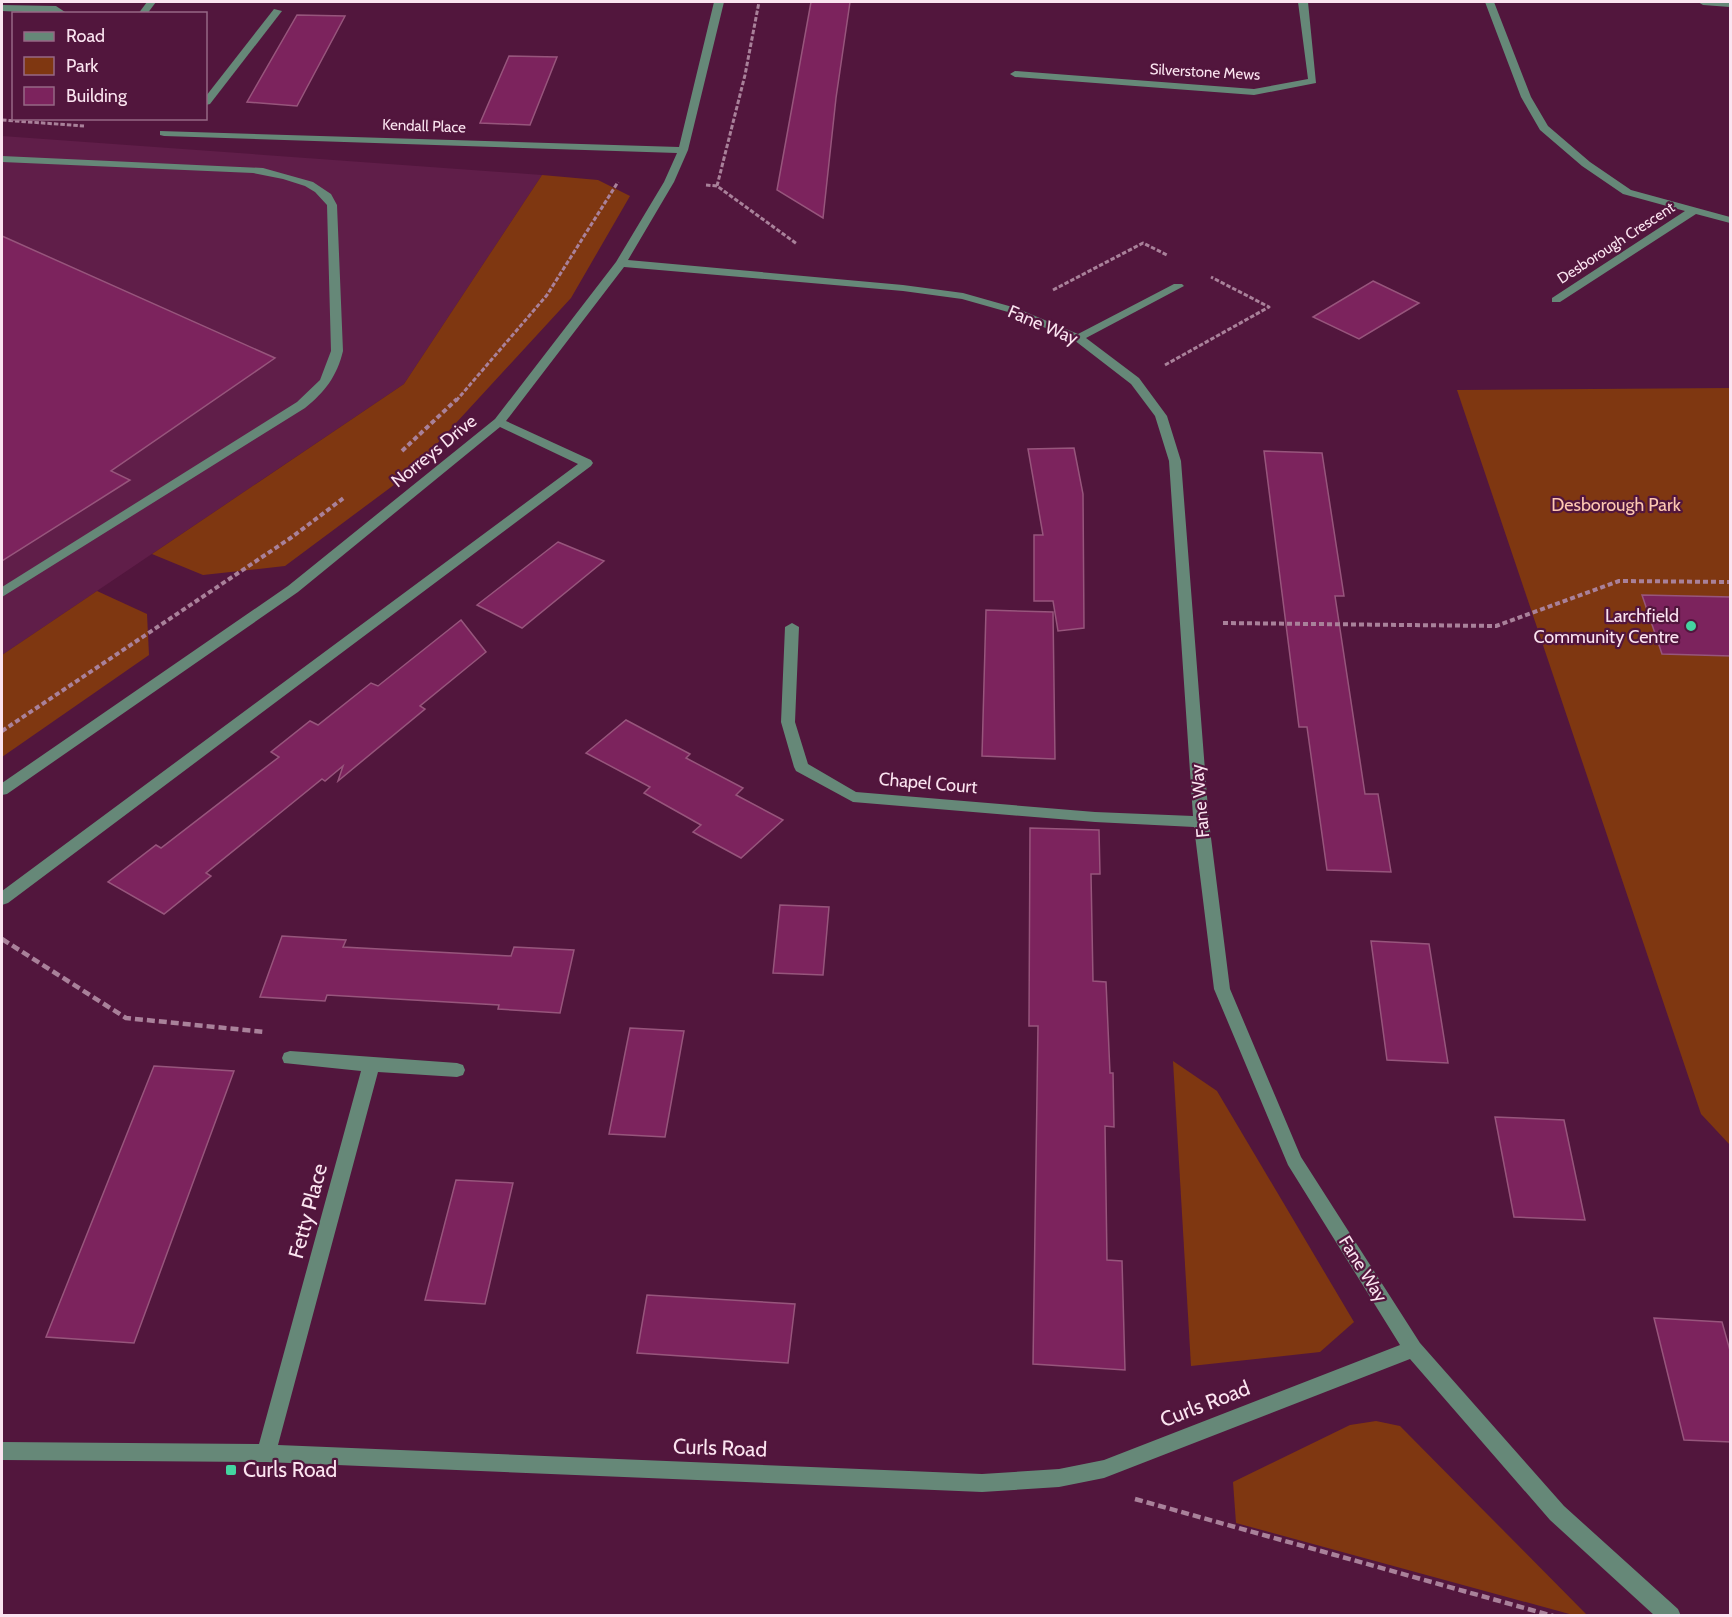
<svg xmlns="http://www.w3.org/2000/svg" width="1732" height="1617" viewBox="0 0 1732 1617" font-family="Cabin,sans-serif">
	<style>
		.built { fill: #601e49 }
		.green { fill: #7f3711 }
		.building { fill: #7c235d; stroke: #97557c; stroke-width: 1.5 }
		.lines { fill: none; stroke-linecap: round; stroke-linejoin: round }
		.path-far2 { stroke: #a9819a; stroke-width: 3; stroke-dasharray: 4.5 2; stroke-linecap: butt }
		.path-far1 { stroke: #a9819a; stroke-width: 4; stroke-dasharray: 5 3; stroke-linecap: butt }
		.path { stroke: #a9819a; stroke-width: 4.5; stroke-dasharray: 8 4; stroke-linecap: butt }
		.minor { fill: #668878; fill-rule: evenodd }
		.poi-dot { fill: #44d4a0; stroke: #52163d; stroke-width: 2 }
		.labels { text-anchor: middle; stroke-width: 4.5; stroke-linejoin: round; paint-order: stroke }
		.far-street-label { font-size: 15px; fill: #fbe4f0; stroke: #52163d }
		.street-label { font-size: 18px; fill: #fbe4f0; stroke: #52163d }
		.park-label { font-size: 18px; fill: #fdc8b2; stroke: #52163d }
		.poi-label { font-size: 18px; fill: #fbe4f0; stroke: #52163d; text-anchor: end }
		.near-street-label { font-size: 21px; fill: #fbe4f0; stroke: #52163d }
		.near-poi-label { font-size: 21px; fill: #fbe4f0; stroke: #52163d; text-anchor: start }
	</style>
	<rect width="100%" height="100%" fill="#52163d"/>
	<polygon class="built" points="2,136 542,175 404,384 2,655"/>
	<g class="green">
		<polygon points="542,175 598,180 630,196 571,298 410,473 285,566 203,575 152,554 404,384"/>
		<polygon points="1730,388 1730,1145 1701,1114 1457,390"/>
		<polygon points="97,591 147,614 149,655 2,757 2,655"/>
		<polygon points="1173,1061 1217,1091 1354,1322 1320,1352 1191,1366"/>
		<polygon points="1376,1421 1400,1426 1587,1615 1573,1615 1236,1523 1233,1482 1350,1425"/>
	</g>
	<g class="building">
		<polygon points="811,2 850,2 836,98 823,218 777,190"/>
		<polygon points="297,15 345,16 297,106 247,102"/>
		<polygon points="509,56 557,57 530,125 480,123"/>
		<polygon points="2,236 275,358 111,471 130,480 2,561"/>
		<polygon points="1373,281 1419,303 1359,339 1313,317"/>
		<polygon points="1074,448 1083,494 1084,628 1058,631 1053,601 1034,601 1034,535 1043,535 1028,449"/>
		<polygon points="1264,451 1322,453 1344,596 1335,596 1365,794 1378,794 1391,872 1327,870 1307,727 1299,727"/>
		<polygon points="558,542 604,561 522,628 477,605"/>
		<polygon points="1642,595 1731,597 1731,656 1662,654"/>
		<polygon points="986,610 1053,612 1055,759 982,756"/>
		<polygon points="461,620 486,652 420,706 425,709 338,781 343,766 325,781 322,779 206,873 211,876 164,914 108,882 156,845 161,848 279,757 271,752 310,721 318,725 371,683 378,686"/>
		<polygon points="626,720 690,754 686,758 743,788 736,795 783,820 741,858 693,832 701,825 644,793 650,787 586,753"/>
		<polygon points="1030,828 1099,830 1100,874 1091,874 1093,981 1106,982 1110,1073 1113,1073 1114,1127 1105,1126 1107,1260 1122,1261 1125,1370 1033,1364 1038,1026 1029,1026"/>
		<polygon points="780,905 829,907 823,975 773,973"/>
		<polygon points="282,936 346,940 343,947 511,956 514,947 574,950 560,1013 498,1009 499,1005 327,995 325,1001 260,997"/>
		<polygon points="1371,941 1429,944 1448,1063 1387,1060"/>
		<polygon points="630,1028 684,1031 665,1137 609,1134"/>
		<polygon points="154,1066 234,1071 134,1343 46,1337"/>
		<polygon points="1495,1117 1564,1120 1585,1220 1514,1217"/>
		<polygon points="456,1180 513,1183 485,1304 425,1300"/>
		<polygon points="647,1295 795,1304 788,1363 637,1353"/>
		<polygon points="1654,1318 1722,1322 1731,1354 1731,1442 1684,1440"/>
	</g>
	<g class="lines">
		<g class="path-far2">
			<polyline points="2,120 84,126"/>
			<polyline points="706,185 717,186 797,244"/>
			<polyline points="717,186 745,75 759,2"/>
			<polyline points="1053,290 1143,243 1167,255"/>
			<polyline points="1165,365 1269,307 1211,277"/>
			<polyline points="456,401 547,295 618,182"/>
		</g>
		<g class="path-far1">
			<polyline points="402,451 457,399"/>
			<polyline points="1223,623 1496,626 1619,581 1730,582"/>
			<polyline points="2,731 292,537 345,497"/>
		</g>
		<g class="path">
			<polyline points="2,939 126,1018 265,1032"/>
			<polyline points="1135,1499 1553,1616"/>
		</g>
		<g class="minor">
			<polygon points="147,2 156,2 147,14 138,14"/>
			<polygon points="714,2 724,2 688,150 674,182 628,260 903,285 963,293 1016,308 1078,334 1174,284 1182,284 1184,286 1086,338 1139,378 1167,416 1181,461 1209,822 1230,989 1301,1157 1420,1343 1564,1506 1678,1609 1681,1616 1655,1616 1550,1520 1410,1359 1104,1478 1059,1487 982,1492 266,1462 2,1460 2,1442 259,1444 361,1071 284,1063 282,1058 284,1053 290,1051 457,1063 463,1065 465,1070 463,1075 457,1077 378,1072 278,1445 982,1474 1059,1469 1104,1460 1400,1345 1288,1165 1214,989 1194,827 1095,822 853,802 796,771 794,767 781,722 785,627 792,623 799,627 795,722 808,764 856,792 1095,812 1193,816 1169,461 1155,416 1131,384 1074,340 1008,312 962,299 903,291 624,267 506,421 591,460 593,463 591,466 8,903 2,905 2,891 578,464 500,427 298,592 7,794 2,795 2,783 288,586 495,419 616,262 664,182 677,153 164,136 160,135 160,131 679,147"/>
			<polygon points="1298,2 1308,2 1316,83 1254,95 1015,77 1010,74 1015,71 1254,89 1308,79"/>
			<polygon points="1485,2 1494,2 1531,97 1548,126 1590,162 1631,190 1730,217 1730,223 1696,214 1560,302 1552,302 1552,298 1685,211 1623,194 1582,166 1540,130 1521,97"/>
			<polygon points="1698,2 1730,2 1730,7 1703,5"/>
			<polygon points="2,5 56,6 68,14 2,11"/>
			<polygon points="274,9 282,11 210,104 206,105 206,96"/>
			<path d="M2,156L263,168L313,182L331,194L337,205L343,351C337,376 325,392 305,408L2,597V587L297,402L320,380L331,351L327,205L315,192L305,186L283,179L253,173L2,162Z"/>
		</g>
	</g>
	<g class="poi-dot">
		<circle cx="1691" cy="626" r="6"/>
		<rect x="225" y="1464" width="12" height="12" rx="3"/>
	</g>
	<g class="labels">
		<g class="far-street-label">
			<text transform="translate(1205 72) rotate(3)" y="5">Silverstone Mews</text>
			<text transform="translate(424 126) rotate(2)" y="5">Kendall Place</text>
			<text transform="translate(1616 243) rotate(-33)" y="5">Desborough Crescent</text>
		</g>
		<g class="street-label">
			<text transform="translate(1043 325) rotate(23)" y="6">Fane Way</text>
			<text transform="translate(434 451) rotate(-39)" y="6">Norreys Drive</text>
			<text transform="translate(928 783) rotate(5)" y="6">Chapel Court</text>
			<text transform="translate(1200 801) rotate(-95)" y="6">Fane Way</text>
			<text transform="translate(1363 1269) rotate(58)" y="6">Fane Way</text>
		</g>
		<g class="park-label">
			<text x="1616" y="511">Desborough Park</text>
		</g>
		<g class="poi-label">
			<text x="1679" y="622">Larchfield<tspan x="1679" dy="21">Community Centre</tspan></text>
		</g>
		<g class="near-street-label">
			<text transform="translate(308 1211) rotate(-75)" y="7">Fetty Place</text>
			<text transform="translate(1205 1404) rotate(-21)" y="7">Curls Road</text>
			<text transform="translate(720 1448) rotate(2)" y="7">Curls Road</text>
		</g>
		<g class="near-poi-label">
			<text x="243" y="1477">Curls Road</text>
		</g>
	</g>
	<rect width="1732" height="1617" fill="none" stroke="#fbe4f0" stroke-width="6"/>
	<rect x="12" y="12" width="195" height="108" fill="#52163d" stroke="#966885" stroke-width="1.5"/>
	<rect x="24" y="32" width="30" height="9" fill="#668878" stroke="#966885" stroke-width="1.5"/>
	<text x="66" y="42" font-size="18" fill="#fbe4f0">Road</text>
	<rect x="24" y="57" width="30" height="18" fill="#7f3711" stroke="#966885" stroke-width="1.5"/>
	<text x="66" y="72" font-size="18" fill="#fbe4f0">Park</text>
	<rect x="24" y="87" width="30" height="18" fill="#7c235d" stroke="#966885" stroke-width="1.5"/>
	<text x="66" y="102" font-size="18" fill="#fbe4f0">Building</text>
</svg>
